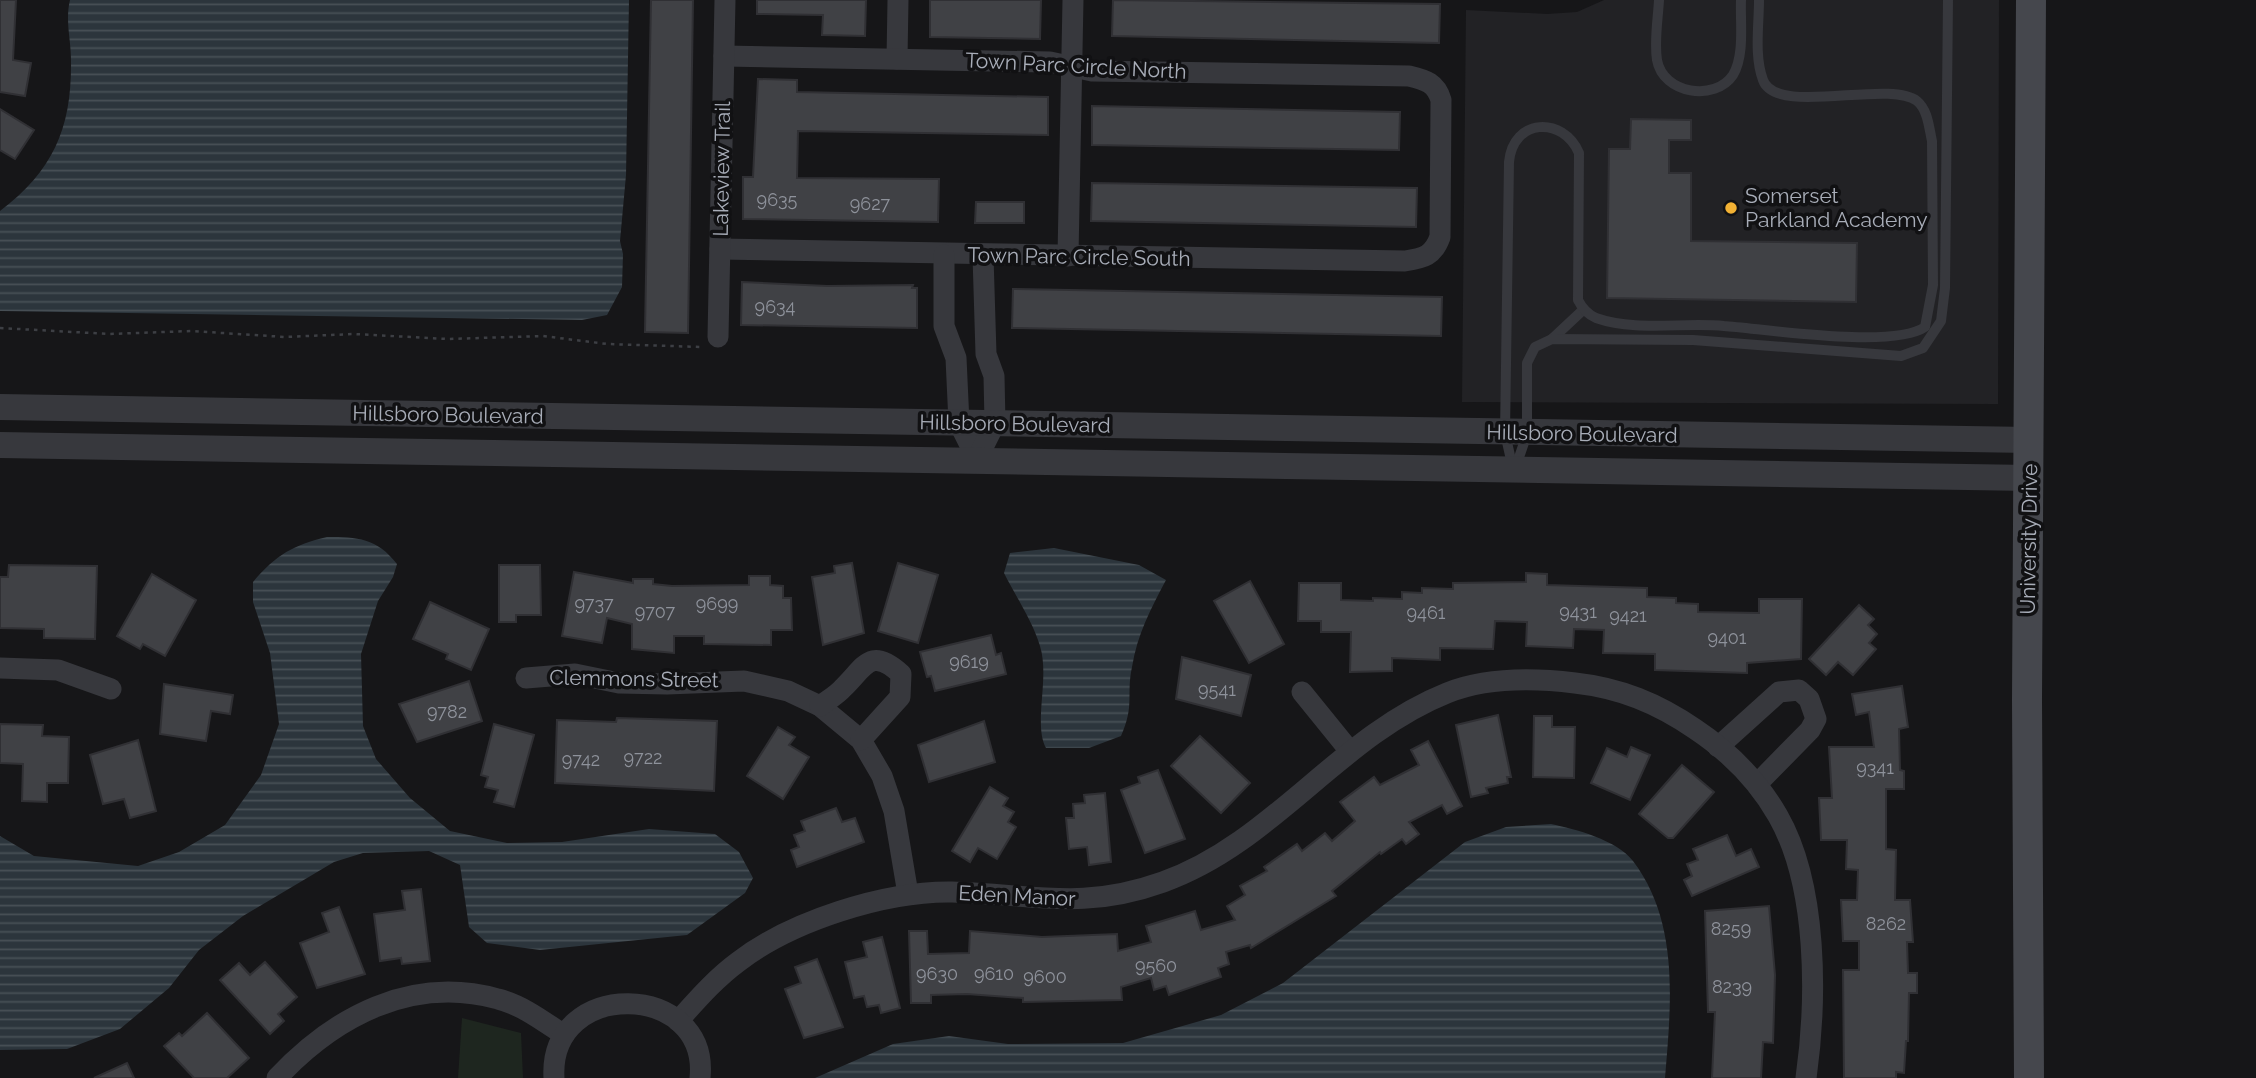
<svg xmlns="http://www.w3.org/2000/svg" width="2256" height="1078" viewBox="0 0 2256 1078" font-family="Raleway,sans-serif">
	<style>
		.built { fill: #222225 }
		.green { fill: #1e261f }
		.water { fill: url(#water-rules) }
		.building { fill: #404145; stroke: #303034; stroke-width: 2 }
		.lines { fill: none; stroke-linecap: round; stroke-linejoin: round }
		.path { stroke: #3d3f44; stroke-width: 2.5; stroke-dasharray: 3.5 5; stroke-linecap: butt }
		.service { stroke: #37383d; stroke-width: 10 }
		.minor { stroke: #37383d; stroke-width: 21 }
		.tertiary { stroke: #37383d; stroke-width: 26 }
		.secondary { stroke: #45474d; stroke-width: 30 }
		.poi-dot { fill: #f2b134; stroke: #111113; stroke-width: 2.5 }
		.labels { text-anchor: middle; stroke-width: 7; stroke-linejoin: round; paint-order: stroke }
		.number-label { font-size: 18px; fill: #8e929b }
		.street-label { font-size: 21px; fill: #a8adb8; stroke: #111113 }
		.poi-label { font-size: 21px; fill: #a8adb8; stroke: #111113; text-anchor: start }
	</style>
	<defs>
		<pattern id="water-rules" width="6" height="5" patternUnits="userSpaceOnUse" patternTransform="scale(1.75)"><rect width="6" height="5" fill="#2c353c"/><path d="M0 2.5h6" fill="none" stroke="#485056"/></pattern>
	</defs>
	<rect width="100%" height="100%" fill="#161618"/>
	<polygon class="built" points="1604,0 1999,0 1998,404 1462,402 1466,10 1547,14 1577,12"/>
	<polygon class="green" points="462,1018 521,1033 523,1078 458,1078"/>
	<g class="water">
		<path d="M70,0H629L626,175L620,241L623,254L622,287L607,315L582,320L0,311V211C54,170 72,127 71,60C71,39 65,21 70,0Z"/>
		<path d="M327,537C357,537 377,538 397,564L393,577L378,601L361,654L363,726L376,759L410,798L450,831L507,843L562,842L649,829L715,834L739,852L753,878L745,893L687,935L540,950L487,943L469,927L460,865L429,851L363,853L334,862L243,916L199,950L169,988L120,1029L67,1049L0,1050V836L34,856L138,866L179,852L225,825L261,775L279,724L270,653L253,602V582C276,555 293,545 327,537Z"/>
		<path d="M1054,548L1139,565L1166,580C1151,608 1137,635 1132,667C1126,695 1135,705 1121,736L1089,748H1046C1033,724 1050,678 1040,646C1033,622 1016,597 1004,573L1010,553Z"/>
		<path d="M1551,824C1575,829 1617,840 1633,861C1680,923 1671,1005 1665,1078H815L893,1044L949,1036L1008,1044L1123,1043L1221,1015L1283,983L1465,842L1506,827Z"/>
	</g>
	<g class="building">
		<polygon points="0,0 16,0 13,60 31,63 25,96 0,92"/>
		<polygon points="651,0 693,0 688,333 645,332"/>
		<polygon points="757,0 866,0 865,36 822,35 823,15 757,14"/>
		<polygon points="930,0 1041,0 1040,39 930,37"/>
		<polygon points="1113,0 1440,4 1439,43 1112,36"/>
		<polygon points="758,79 797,80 797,92 1048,97 1048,135 798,131 797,178 939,179 938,222 743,219 743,177 753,177"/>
		<polygon points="1092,106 1400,112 1399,150 1092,145"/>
		<polygon points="0,109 34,130 15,159 0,150"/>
		<polygon points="1631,119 1691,120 1691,140 1669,140 1669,173 1691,173 1691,241 1857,243 1856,302 1607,298 1609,149 1630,149"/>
		<polygon points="1092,183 1417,188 1416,227 1091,221"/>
		<polygon points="976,202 1024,202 1024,223 975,223"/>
		<polygon points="742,282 827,286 913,285 912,288 917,288 917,328 741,325"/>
		<polygon points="1013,289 1442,297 1441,336 1012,328"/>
		<polygon points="852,563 864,633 823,645 812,577 835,573 834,566"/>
		<polygon points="898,563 938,575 918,643 878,631"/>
		<polygon points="9,565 97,566 95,639 44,638 44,629 0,628 0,577 8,577"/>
		<polygon points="499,565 540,565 541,615 516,615 516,622 499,622"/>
		<polygon points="574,572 633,583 633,579 653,579 653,584 672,586 749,585 749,576 770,576 770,585 783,586 783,598 791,598 792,630 771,630 771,645 704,644 704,636 674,636 674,653 632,649 632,624 607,618 602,643 562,636"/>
		<polygon points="1526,573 1547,574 1547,585 1647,588 1647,597 1676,598 1676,603 1698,604 1698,612 1759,613 1759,599 1802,599 1801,659 1747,663 1747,673 1655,670 1655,654 1603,653 1604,630 1574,629 1573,648 1526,646 1527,622 1495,621 1493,649 1440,648 1440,660 1392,658 1392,671 1350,672 1351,632 1321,632 1321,621 1298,621 1299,583 1341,583 1341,600 1373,601 1373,598 1402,599 1402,592 1422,593 1422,588 1453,589 1453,583 1526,582"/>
		<polygon points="152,574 196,600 165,656 143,644 140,649 117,636"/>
		<polygon points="1250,581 1284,644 1249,663 1214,601"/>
		<polygon points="430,602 489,629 471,670 446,659 448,654 413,639"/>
		<polygon points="1859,605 1874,619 1868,625 1877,634 1869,643 1876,649 1853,675 1838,662 1826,675 1809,659"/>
		<polygon points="991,635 996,655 1001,653 1006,674 935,691 931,676 927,677 920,652"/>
		<polygon points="1182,657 1251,675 1241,716 1176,699"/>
		<polygon points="469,681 482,721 417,742 399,704"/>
		<polygon points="164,684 233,695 230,714 211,711 206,741 160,734"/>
		<polygon points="1902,686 1908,727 1899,729 1900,770 1904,771 1904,789 1886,789 1886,849 1896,850 1895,900 1910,900 1913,942 1907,942 1908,973 1917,973 1917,993 1909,993 1908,1041 1906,1041 1904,1073 1896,1072 1896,1078 1844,1078 1843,970 1859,970 1859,941 1843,941 1841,900 1857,900 1858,870 1846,869 1847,840 1821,840 1819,798 1832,798 1829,747 1874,747 1869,712 1856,715 1852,694"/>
		<polygon points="1498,715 1511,777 1507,777 1508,783 1486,788 1488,793 1471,797 1456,725"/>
		<polygon points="1534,716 1552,716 1552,727 1575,727 1574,778 1533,777"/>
		<polygon points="617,718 717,721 714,791 555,783 557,720 616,722"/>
		<polygon points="984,721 995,762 929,782 918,745"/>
		<polygon points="0,724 43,725 42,736 69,737 68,783 47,783 47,802 22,801 23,764 0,763"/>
		<polygon points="494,724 534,735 514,807 494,802 498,790 485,787 488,777 481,775"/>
		<polygon points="778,727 795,737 789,745 809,757 783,799 747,776"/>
		<polygon points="1200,736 1250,783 1221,813 1171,766"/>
		<polygon points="138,740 156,811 130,818 124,799 103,804 90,755"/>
		<polygon points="1428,741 1462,806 1447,814 1442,805 1409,822 1419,834 1406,844 1402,839 1381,854 1380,852 1332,891 1336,896 1251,948 1250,945 1226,952 1229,964 1218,968 1221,977 1169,995 1166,986 1154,990 1151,978 1121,987 1122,1000 1023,1002 1023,998 967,994 931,995 931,1003 911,1003 909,931 927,931 928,954 969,953 970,931 1042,937 1117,934 1118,951 1151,942 1146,926 1195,911 1201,930 1235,920 1227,906 1245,895 1240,886 1267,871 1264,867 1297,844 1302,851 1325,833 1332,841 1355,821 1340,802 1374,777 1380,785 1419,765 1411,750"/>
		<polygon points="1631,747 1650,755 1630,800 1591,783 1607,748 1627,757"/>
		<polygon points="1682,765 1714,792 1673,838 1668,838 1639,814"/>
		<polygon points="1158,770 1185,839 1145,853 1121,790 1140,783 1138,777"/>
		<polygon points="990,787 1008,798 1003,806 1014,812 1008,822 1016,827 997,859 978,848 970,862 952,851"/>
		<polygon points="1105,793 1111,862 1089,865 1087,847 1069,849 1066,818 1074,818 1073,804 1085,803 1084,795"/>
		<polygon points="836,808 842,822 855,818 864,842 797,867 791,850 799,847 794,835 805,831 801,821"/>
		<polygon points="1727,835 1736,856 1751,849 1759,867 1692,896 1684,880 1692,876 1687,864 1698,860 1693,849"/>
		<polygon points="421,889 430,961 402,964 401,958 380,961 374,914 405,910 402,891"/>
		<polygon points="1769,906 1775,975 1773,1043 1763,1042 1761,1078 1712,1078 1715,1012 1708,1012 1705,911"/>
		<polygon points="339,907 365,974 317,988 300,943 329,932 322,913"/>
		<polygon points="882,937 900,1008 881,1013 879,1005 867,1007 864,996 854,998 845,962 867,957 863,942"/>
		<polygon points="817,959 843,1027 804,1038 785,989 801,983 795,967"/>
		<polygon points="265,962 297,997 278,1014 284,1021 270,1034 220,980 239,963 250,975"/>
		<polygon points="207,1013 249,1058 227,1078 194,1078 164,1046 179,1033 182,1036"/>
		<polygon points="127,1063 134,1078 94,1078"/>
	</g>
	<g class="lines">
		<polyline class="path" points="0,328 110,334 191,331 285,337 354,334 448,339 543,336 607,344 702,347"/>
		<g class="service">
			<path d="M1659,0C1658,19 1654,41 1657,60C1663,94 1715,102 1733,75C1745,55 1740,22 1741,0"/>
			<polyline points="1552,339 1583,310"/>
			<path d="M1513,469L1505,433L1509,162C1513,118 1563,116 1579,153L1578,300C1582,308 1587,314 1596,318C1636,332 1683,322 1724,326C1766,329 1893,349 1925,327L1933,285L1932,141C1929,128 1928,110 1917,101C1889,79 1776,117 1763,80C1754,56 1759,25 1759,0"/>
			<polyline points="1515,469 1527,434 1527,363 1535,347 1552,339 1693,340 1901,356 1923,348 1941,321 1945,288 1948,0"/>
		</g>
		<g class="minor">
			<polyline points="897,59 898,0"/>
			<path d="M720,249L1405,261C1424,258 1433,256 1440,237L1441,100C1436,83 1426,80 1409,76L1092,71L1050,62L724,56"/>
			<polyline points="944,255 944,326 956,358 959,423 977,459"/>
			<polyline points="1068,256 1073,0"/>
			<polyline points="718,337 725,0"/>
			<polyline points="977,459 995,423 994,376 986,354 983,256"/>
			<polyline points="0,668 58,670 111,689"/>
			<polyline points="526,678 575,674 619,683 667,684 744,681 788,691 820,706 861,740 882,776 894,811 908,894"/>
			<polyline points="1302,692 1349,750"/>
			<path d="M820,706C828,700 837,695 843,688C865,667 870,646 901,674L900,697L861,740"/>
			<polyline points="1718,747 1779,692 1799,690 1809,699 1816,719 1810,730 1757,784"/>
			<path d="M678,1021C697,1000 715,979 738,962C791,921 885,891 952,892C1033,894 1082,911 1163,882C1273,843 1339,736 1447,693C1487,677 1534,678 1575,683C1620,688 1657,703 1695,729C1728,751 1758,781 1778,816C1818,886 1817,1000 1806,1078"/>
			<path d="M277,1078C334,1017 411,975 498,999C522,1005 543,1021 564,1035"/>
			<path d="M554,1078C548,977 710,981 700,1078"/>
		</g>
		<g class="tertiary">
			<polyline points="0,407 2030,440"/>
			<polyline points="0,445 2030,478"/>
		</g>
		<polyline class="secondary" points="2029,1078 2027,700 2031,0"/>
	</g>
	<circle class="poi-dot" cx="1731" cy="208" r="7"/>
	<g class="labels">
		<g class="number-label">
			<text x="777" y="206">9635</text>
			<text x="870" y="210">9627</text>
			<text x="775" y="313">9634</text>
			<text x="594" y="610">9737</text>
			<text x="717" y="610">9699</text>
			<text x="655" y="618">9707</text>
			<text x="1578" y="618">9431</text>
			<text x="1426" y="619">9461</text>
			<text x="1628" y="622">9421</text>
			<text x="1727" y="644">9401</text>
			<text x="969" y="668">9619</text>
			<text x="1217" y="696">9541</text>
			<text x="447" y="718">9782</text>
			<text x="643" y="764">9722</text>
			<text x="581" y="766">9742</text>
			<text x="1875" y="774">9341</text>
			<text x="1886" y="930">8262</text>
			<text x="1731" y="935">8259</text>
			<text x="1156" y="972">9560</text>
			<text x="937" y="980">9630</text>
			<text x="994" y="980">9610</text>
			<text x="1045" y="983">9600</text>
			<text x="1732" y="993">8239</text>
		</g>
		<g class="street-label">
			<text transform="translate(1076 66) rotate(3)" y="7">Town Parc Circle North</text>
			<text transform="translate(722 169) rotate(-89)" y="7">Lakeview Trail</text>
			<text transform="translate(1079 257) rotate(1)" y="7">Town Parc Circle South</text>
			<text transform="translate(448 415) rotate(1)" y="7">Hillsboro Boulevard</text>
			<text transform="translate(1015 424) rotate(1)" y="7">Hillsboro Boulevard</text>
			<text transform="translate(1582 434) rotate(1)" y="7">Hillsboro Boulevard</text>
			<text transform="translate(2029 539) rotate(-89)" y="7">University Drive</text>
			<text transform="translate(634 679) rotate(1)" y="7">Clemmons Street</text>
			<text transform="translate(1017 896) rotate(3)" y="7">Eden Manor</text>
		</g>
		<g class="poi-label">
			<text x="1745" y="203">Somerset<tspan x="1745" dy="24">Parkland Academy</tspan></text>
		</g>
	</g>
</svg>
